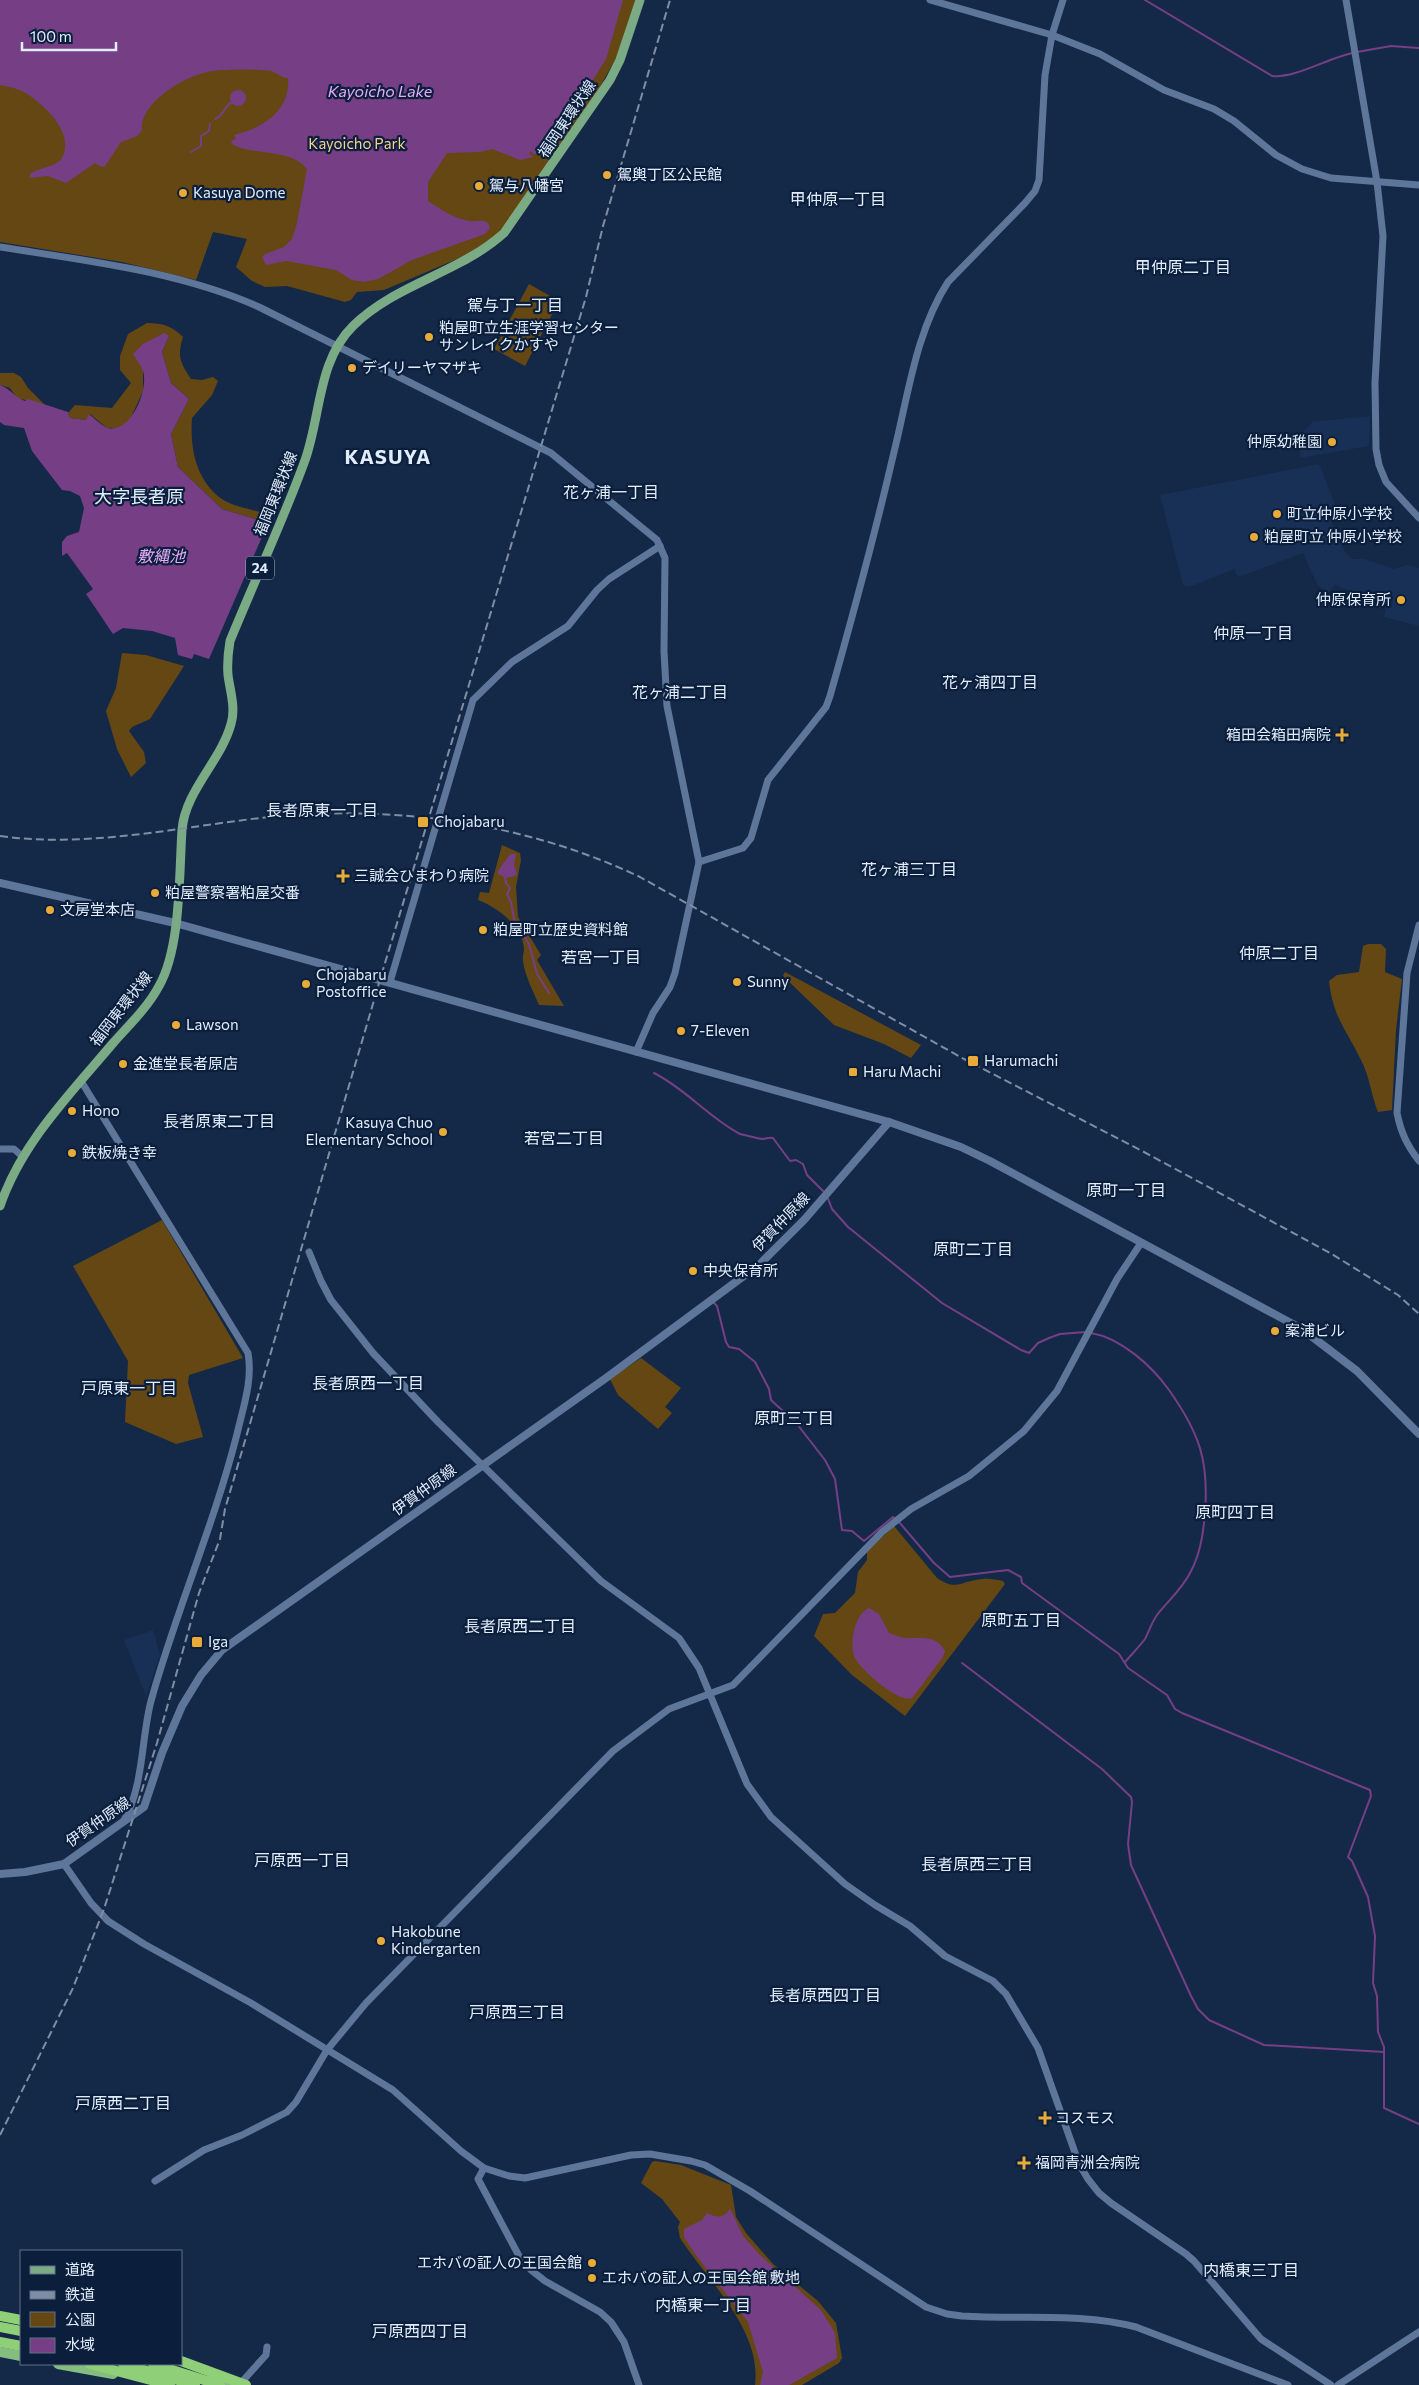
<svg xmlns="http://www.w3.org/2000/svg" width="1419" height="2385" viewBox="0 0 1419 2385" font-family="Commissioner,'Noto Sans JP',sans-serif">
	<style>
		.built { fill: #183055 }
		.green { fill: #644713 }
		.water { fill: #763f85 }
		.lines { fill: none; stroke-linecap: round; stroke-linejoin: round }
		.stream { stroke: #763f85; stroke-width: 2 }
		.tertiary { stroke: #5e7699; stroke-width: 7 }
		.secondary { stroke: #5e7699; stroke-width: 8 }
		.primary { stroke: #7bab85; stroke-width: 9 }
		.trunk { stroke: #84bd7e; stroke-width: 10 }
		.motorway { stroke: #8ecf78; stroke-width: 10 }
		.rail { stroke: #7f8ea5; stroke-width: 2; stroke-dasharray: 8 4; stroke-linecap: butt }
		.poi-dot { fill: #e9ab38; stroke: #0b1f3c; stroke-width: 2 }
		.labels { text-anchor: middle; stroke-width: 4.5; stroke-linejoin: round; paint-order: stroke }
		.shield { fill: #0b1f3c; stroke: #a1aec2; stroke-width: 1 }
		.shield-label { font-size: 14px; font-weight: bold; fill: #e1ecfc }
		.street-label { font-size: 15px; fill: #e1ecfc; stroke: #0b1f3c }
		.park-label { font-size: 15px; fill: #f8d091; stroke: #0b1f3c }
		.poi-label { font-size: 15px; fill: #e1ecfc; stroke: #0b1f3c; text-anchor: start }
		.water-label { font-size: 16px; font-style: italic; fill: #e7abf9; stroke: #0b1f3c }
		.neighbourhood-label { font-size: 16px; fill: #e1ecfc; stroke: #0b1f3c }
		.quarter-label { font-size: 18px; fill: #e1ecfc; stroke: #0b1f3c }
		.district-label { font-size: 20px; font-weight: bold; letter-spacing: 1px; fill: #e1ecfc; stroke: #0b1f3c }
	</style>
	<rect width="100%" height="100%" fill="#142947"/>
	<g class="built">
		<polygon points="1370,416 1369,446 1300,458 1299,438 1312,422"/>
		<polygon points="1319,464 1341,519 1331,522 1345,552 1352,559 1365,559 1394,569 1407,565 1419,568 1419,626 1384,617 1387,601 1344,589 1335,585 1328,592 1318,586 1303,553 1238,577 1234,569 1189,587 1183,585 1160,495"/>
		<polygon points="153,1630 160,1655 146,1696 124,1640"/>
	</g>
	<g class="green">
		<polygon points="0,0 636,0 619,53 589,106 517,213 492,239 469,254 384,290 357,292 351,300 345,302 287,286 265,287 252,281 236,267 247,239 213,232 196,280 122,262 0,242"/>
		<polygon points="529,284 559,301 525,366 494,349"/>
		<path d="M147,323C163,323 172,326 183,337C177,357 180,362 191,379L202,380L213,377L218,381L212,395L192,418C190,447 195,477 219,497C230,506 250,509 264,513L268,523L222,509L178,467L171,434L189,399L171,383L162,352L169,336L143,372V391L129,422L121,428H107L90,414L86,420L70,418L68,413L75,405L112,408L131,383L120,370V356L128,334Z"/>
		<polygon points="0,373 14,373 21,377 28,388 45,405 17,398 10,388 0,385"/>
		<polygon points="122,653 146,655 184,666 150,719 132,727 129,731 144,752 146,763 131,777 117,749 106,711 116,688"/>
		<path d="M502,845L520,853L521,860L516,887L518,917L541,955L537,960L564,1006L539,1005C533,991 525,976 523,961C522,957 524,953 524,949C523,926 497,907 478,900L480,892L489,893Z"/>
		<path d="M1368,944H1381L1386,949L1385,972L1402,979L1396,1030L1392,1110L1378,1112C1371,1095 1370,1077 1361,1060C1346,1029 1333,1017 1329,981L1337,975L1359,972L1363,946Z"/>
		<polygon points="785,972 921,1045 911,1058 884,1044 834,1025 783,976"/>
		<polygon points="162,1220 243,1358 189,1375 188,1383 203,1437 176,1444 125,1422 128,1361 73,1266"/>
		<polygon points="641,1358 681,1388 665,1407 672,1413 658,1429 618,1395 610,1379"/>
		<path d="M894,1526L937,1578C957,1592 963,1580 983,1579C989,1578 997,1580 1003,1581L1005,1584L905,1716L852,1675L814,1636L823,1614L835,1613L855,1593L858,1572L867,1560V1551Z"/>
		<path d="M655,2161L681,2165L731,2185L736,2217L746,2233L773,2264L818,2301L836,2323L842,2358L839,2363L802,2385H755C762,2330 708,2281 680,2238L678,2227L680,2222L662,2199L641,2183L652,2162Z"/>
	</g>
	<g class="water">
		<path d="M0,0H623L606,59L585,93L561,119C560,134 547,146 534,155L531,151L529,153L533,157L520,160L492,149L480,152L447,153L428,182V201C440,209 453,218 469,221C476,222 481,219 488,223L490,228L485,234L412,260L378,279L364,282L352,280L336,270L286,261L266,265L262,257L265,254L284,247L292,239L297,223L307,169C292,148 251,156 232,144L231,141L236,139L234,135C262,128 291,111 288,78C281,78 278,73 271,71C261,69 224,69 213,71C188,74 140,101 142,130L137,136L121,142L105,166L102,167L95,163L66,183L48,176L30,178V174C39,167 59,167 63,156C73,132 47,108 29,95C21,89 10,87 0,85Z"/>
		<circle cx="238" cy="98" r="8"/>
		<path d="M164,333L169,336L162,352L171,383L189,399L171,434L178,467L222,509L268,523L209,659L194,654L192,659L178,655L175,638L152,631L123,628L113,634L86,594L93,589L67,553L62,556V542L67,536L79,532L84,508L80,496L70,491L62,490L32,451L24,428L4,425L0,422V385C11,389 14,397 25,401L28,399L68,412L70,418L86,420L89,414C94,418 102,426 108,428C131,434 149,389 143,371C141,365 136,359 133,354L143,344Z"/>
		<polygon points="510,854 516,854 514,865 517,874 515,876 506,878 498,874 498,871"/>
		<path d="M869,1608L879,1614L889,1633C894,1635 899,1637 904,1638C920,1639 936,1634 945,1651L943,1657L912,1698C898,1703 864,1672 856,1660C848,1647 854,1614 869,1608Z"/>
		<path d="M730,2208L743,2236L760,2255L821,2310L835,2333L837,2358L789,2385H760L763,2372L748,2322L695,2254L684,2237V2229L702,2220L707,2213C716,2218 725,2219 730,2208Z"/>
	</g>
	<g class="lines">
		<g class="stream">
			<path d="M1145,0L1272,76C1294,79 1330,57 1353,53"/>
			<polyline points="1357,52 1391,46 1419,48"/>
			<path d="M215,119C224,116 224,106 232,102"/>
			<polyline points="191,152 201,146 201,136 209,131 210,124"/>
			<polyline points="505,878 506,883 510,888 507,894 511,902 514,919 529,944 537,974 549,993"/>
			<path d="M654,1073C686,1089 708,1117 740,1134C743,1135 758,1138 762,1139C766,1139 769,1137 773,1138L790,1161L796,1160L803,1164L807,1175L824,1192"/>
			<polyline points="827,1196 832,1209 848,1227 942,1303 1021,1350 1029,1353 1038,1343 1049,1338 1060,1334 1086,1332"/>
			<polyline points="714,1303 717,1306 726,1342 729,1347 739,1349 755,1362 769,1389 771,1400 797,1424 825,1460 835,1479 842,1530 852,1531 864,1541 893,1517 895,1519"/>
			<path d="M1091,1333C1121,1338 1152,1366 1169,1390C1200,1434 1209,1461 1205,1514C1203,1535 1200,1555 1190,1573C1182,1589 1168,1601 1157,1615C1152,1622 1149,1631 1145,1639C1139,1647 1132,1654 1125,1662"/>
			<polyline points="899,1522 934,1563 950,1577 1008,1570 1021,1577 1022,1583 1119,1654 1128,1668 1167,1695 1175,1709 1182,1713 1370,1790 1371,1796 1348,1857 1352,1861 1368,1897 1375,1936 1373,1983 1377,1996 1378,2032 1384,2047 1384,2108 1419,2124"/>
			<polyline points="962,1663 1102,1769 1131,1797 1132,1802 1128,1844 1131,1865 1191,1996 1198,2009 1209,2020 1264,2045 1384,2052"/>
		</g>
		<g class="tertiary">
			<polyline points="930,0 1052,35 1100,54 1164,90 1214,109 1234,121 1276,155 1302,169 1331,178 1419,185"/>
			<polyline points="1346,0 1377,182 1383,236 1375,383 1376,449 1379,465 1386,482 1419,518"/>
			<path d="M0,247C87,261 178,271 259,307L551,453L657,540L665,558L664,651L667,706L699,862"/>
			<path d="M1419,925L1407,973L1397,1113C1401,1133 1407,1145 1419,1161"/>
			<polyline points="390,982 473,700 512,662 568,626 597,590 609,579 660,546"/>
			<path d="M636,1052L653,1013L670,987L675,973L699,862L743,848L751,838L768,780L826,707L830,696C853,615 875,534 894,452C908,396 916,331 948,282L1025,203L1035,191L1039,180L1045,75L1052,35L1063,0"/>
			<path d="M81,1081L248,1353C253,1380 243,1408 237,1434C214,1525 176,1611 151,1701C141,1739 144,1787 123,1822"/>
			<polyline points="0,1149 14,1149 23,1157"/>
			<polyline points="309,1252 321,1281 331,1300 373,1353 438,1422 601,1581 679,1638 699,1668 747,1784 771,1817 845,1884 875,1905 910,1926 945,1956 993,1981 1006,1994 1038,2048 1079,2164 1088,2179 1099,2193 1111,2203 1186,2254 1194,2261 1261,2339 1331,2385"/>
			<path d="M64,1864L91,1903L108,1921L144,1944L251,2003L393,2090L461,2151L484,2168L509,2176L525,2178L631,2155L650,2154L691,2161L705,2165L750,2191L926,2307L947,2314L962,2316C1021,2320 1079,2312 1136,2327L1288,2385"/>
			<polyline points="484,2168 478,2179 519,2256 531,2270 545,2281 600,2312 611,2322 624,2342 639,2385"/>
			<polyline points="155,2181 204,2150 242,2135 287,2112 296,2102 327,2050 366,2003 613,1751 669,1709 733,1685 882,1532 911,1509 969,1476 1024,1431 1057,1391 1117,1279 1141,1243"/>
			<polyline points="239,2385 266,2355 267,2347"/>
			<polyline points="1338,2385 1419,2332"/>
		</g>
		<g class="secondary">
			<polyline points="0,883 175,923 889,1122 961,1147 990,1161 1302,1329 1357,1371 1419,1434"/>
			<polyline points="0,1874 25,1872 64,1864 144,1807 162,1753 182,1706 201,1675 222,1650 606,1378 760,1264 804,1220 889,1122"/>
		</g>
		<path class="primary" d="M0,1206C22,1142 71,1093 114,1042C129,1025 148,1007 159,986C181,948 179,874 182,830C185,791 221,761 231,724C236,708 230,691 228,675C227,663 228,653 230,641C254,582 282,523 304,463C321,418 317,361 353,326C395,284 460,273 504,233L610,80L620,60L640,0"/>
		<g class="trunk">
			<polyline points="0,2352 21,2356"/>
			<polyline points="58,2364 113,2374"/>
			<polyline points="213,2378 231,2385"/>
		</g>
		<g class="motorway">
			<polyline points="0,2316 21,2320"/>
			<polyline points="0,2327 21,2331"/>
			<polyline points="0,2342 21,2346"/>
			<polyline points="181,2361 246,2385"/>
			<polyline points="90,2364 170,2385"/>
			<polyline points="123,2364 195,2385"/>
			<polyline points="153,2364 220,2385"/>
		</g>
		<g class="rail">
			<path d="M0,836C87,848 174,828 260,818C389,804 522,821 640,877L964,1059L1144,1152L1330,1253L1398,1295L1419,1314"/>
			<polyline points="0,2135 73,1988 104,1909 157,1743 199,1593 220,1539 225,1509 382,973 586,297 603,226 670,0"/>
		</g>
	</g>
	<g class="poi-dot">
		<circle cx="607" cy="175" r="5"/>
		<circle cx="479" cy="186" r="5"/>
		<circle cx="183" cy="193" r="5"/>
		<circle cx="429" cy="337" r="5"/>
		<circle cx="352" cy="368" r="5"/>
		<circle cx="1332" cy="442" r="5"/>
		<circle cx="1277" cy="514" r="5"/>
		<circle cx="1254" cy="537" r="5"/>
		<circle cx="1401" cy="600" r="5"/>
		<path d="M1339.5 727.5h5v5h5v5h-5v5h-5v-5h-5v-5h5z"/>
		<rect x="417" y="816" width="12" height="12" rx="2.5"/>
		<path d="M340.5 868.5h5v5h5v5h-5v5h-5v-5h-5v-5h5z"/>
		<circle cx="155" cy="893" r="5"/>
		<circle cx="50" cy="910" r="5"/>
		<circle cx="483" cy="930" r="5"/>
		<circle cx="737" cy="982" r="5"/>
		<circle cx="306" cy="984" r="5"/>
		<circle cx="176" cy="1025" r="5"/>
		<circle cx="681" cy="1031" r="5"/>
		<rect x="967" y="1055" width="12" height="12" rx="2.5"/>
		<circle cx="123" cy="1064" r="5"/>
		<rect x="848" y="1067" width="10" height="10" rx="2.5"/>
		<circle cx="72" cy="1111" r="5"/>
		<circle cx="443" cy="1132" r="5"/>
		<circle cx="72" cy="1153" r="5"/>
		<circle cx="693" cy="1271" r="5"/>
		<circle cx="1275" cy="1331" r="5"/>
		<rect x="191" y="1636" width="12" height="12" rx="2.5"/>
		<circle cx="381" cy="1941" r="5"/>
		<path d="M1042.5 2110.5h5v5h5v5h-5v5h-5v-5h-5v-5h5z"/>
		<path d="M1021.5 2155.5h5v5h5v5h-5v5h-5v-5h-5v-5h5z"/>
		<circle cx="592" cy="2263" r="5"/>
		<circle cx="592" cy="2278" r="5"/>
	</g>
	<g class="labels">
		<rect class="shield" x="246" y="556.5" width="28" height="23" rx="4"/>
		<g class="shield-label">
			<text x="260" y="573">24</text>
		</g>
		<g class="street-label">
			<text transform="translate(567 119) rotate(-56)" y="5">福岡東環状線</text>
			<text transform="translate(276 494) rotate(-68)" y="5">福岡東環状線</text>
			<text transform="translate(121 1009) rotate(-52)" y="5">福岡東環状線</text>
			<text transform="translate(781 1222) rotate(-46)" y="5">伊賀仲原線</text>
			<text transform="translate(424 1490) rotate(-36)" y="5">伊賀仲原線</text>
			<text transform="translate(98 1822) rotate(-35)" y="5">伊賀仲原線</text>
		</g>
		<g class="park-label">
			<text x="357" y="149">Kayoicho Park</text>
		</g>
		<g class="poi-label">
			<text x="617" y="180">駕輿丁区公民館</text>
			<text x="489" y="191">駕与八幡宮</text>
			<text x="193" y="198">Kasuya Dome</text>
			<text x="439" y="333">粕屋町立生涯学習センター<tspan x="439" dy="17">サンレイクかすや</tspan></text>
			<text x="362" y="373">デイリーヤマザキ</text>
			<text x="1322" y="447" text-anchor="end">仲原幼稚園</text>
			<text x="1287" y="519">町立仲原小学校</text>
			<text x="1264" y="542">粕屋町立 仲原小学校</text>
			<text x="1391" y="605" text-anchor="end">仲原保育所</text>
			<text x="1331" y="740" text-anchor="end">箱田会箱田病院</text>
			<text x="434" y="827">Chojabaru</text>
			<text x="354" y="881">三誠会ひまわり病院</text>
			<text x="165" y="898">粕屋警察署粕屋交番</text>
			<text x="60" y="915">文房堂本店</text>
			<text x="493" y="935">粕屋町立歴史資料館</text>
			<text x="316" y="980">Chojabaru<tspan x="316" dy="17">Postoffice</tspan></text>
			<text x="747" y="987">Sunny</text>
			<text x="186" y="1030">Lawson</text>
			<text x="691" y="1036">7-Eleven</text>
			<text x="984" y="1066">Harumachi</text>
			<text x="133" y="1069">金進堂長者原店</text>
			<text x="863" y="1077">Haru Machi</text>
			<text x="82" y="1116">Hono</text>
			<text x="433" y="1128" text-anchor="end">Kasuya Chuo<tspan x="433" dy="17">Elementary School</tspan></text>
			<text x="82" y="1158">鉄板焼き幸</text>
			<text x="703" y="1276">中央保育所</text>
			<text x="1285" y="1336">案浦ビル</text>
			<text x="208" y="1647">Iga</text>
			<text x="391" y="1937">Hakobune<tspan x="391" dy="17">Kindergarten</tspan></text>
			<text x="1055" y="2123">コスモス</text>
			<text x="1035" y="2168">福岡青洲会病院</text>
			<text x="582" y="2268" text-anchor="end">エホバの証人の王国会館</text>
			<text x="602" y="2283">エホバの証人の王国会館 敷地</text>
		</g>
		<g class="water-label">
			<text x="380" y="97">Kayoicho Lake</text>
			<text x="161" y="562">敷縄池</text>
		</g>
		<g class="neighbourhood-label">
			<text x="838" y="205">甲仲原一丁目</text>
			<text x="1183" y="273">甲仲原二丁目</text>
			<text x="515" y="311">駕与丁一丁目</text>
			<text x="611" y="498">花ヶ浦一丁目</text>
			<text x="1253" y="639">仲原一丁目</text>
			<text x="990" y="688">花ヶ浦四丁目</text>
			<text x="680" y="698">花ヶ浦二丁目</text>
			<text x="322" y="816">長者原東一丁目</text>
			<text x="909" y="875">花ヶ浦三丁目</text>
			<text x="1279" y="959">仲原二丁目</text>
			<text x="601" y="963">若宮一丁目</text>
			<text x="219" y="1127">長者原東二丁目</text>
			<text x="564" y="1144">若宮二丁目</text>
			<text x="1126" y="1196">原町一丁目</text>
			<text x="973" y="1255">原町二丁目</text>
			<text x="368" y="1389">長者原西一丁目</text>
			<text x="129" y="1394">戸原東一丁目</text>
			<text x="794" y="1424">原町三丁目</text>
			<text x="1235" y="1518">原町四丁目</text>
			<text x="1021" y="1626">原町五丁目</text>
			<text x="520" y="1632">長者原西二丁目</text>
			<text x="302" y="1866">戸原西一丁目</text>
			<text x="977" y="1870">長者原西三丁目</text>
			<text x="825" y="2001">長者原西四丁目</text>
			<text x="517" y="2018">戸原西三丁目</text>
			<text x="123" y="2109">戸原西二丁目</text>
			<text x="1251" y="2276">内橋東三丁目</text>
			<text x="703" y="2311">内橋東一丁目</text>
			<text x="420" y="2337">戸原西四丁目</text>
		</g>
		<g class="quarter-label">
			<text x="139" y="503">大字長者原</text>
		</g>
		<g class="district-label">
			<text x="388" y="464">KASUYA</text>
		</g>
	</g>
	<rect x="20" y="2250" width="162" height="115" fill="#0b1f3c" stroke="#617189"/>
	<rect x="30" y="2266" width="25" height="8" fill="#7bab85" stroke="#617189"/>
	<text x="65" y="2275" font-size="15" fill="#e1ecfc">道路</text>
	<rect x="30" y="2291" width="25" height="8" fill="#7f8ea5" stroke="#617189"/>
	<text x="65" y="2300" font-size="15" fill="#e1ecfc">鉄道</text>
	<rect x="30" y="2312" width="25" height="15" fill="#644713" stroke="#617189"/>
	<text x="65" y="2325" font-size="15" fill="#e1ecfc">公園</text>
	<rect x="30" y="2338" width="25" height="15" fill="#763f85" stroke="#617189"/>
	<text x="65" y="2350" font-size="15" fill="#e1ecfc">水域</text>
	<path d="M22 42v8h94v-8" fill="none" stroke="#e1ecfc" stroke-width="2.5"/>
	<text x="30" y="42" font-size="15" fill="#e1ecfc" stroke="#0b1f3c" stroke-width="4" paint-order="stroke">100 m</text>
</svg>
